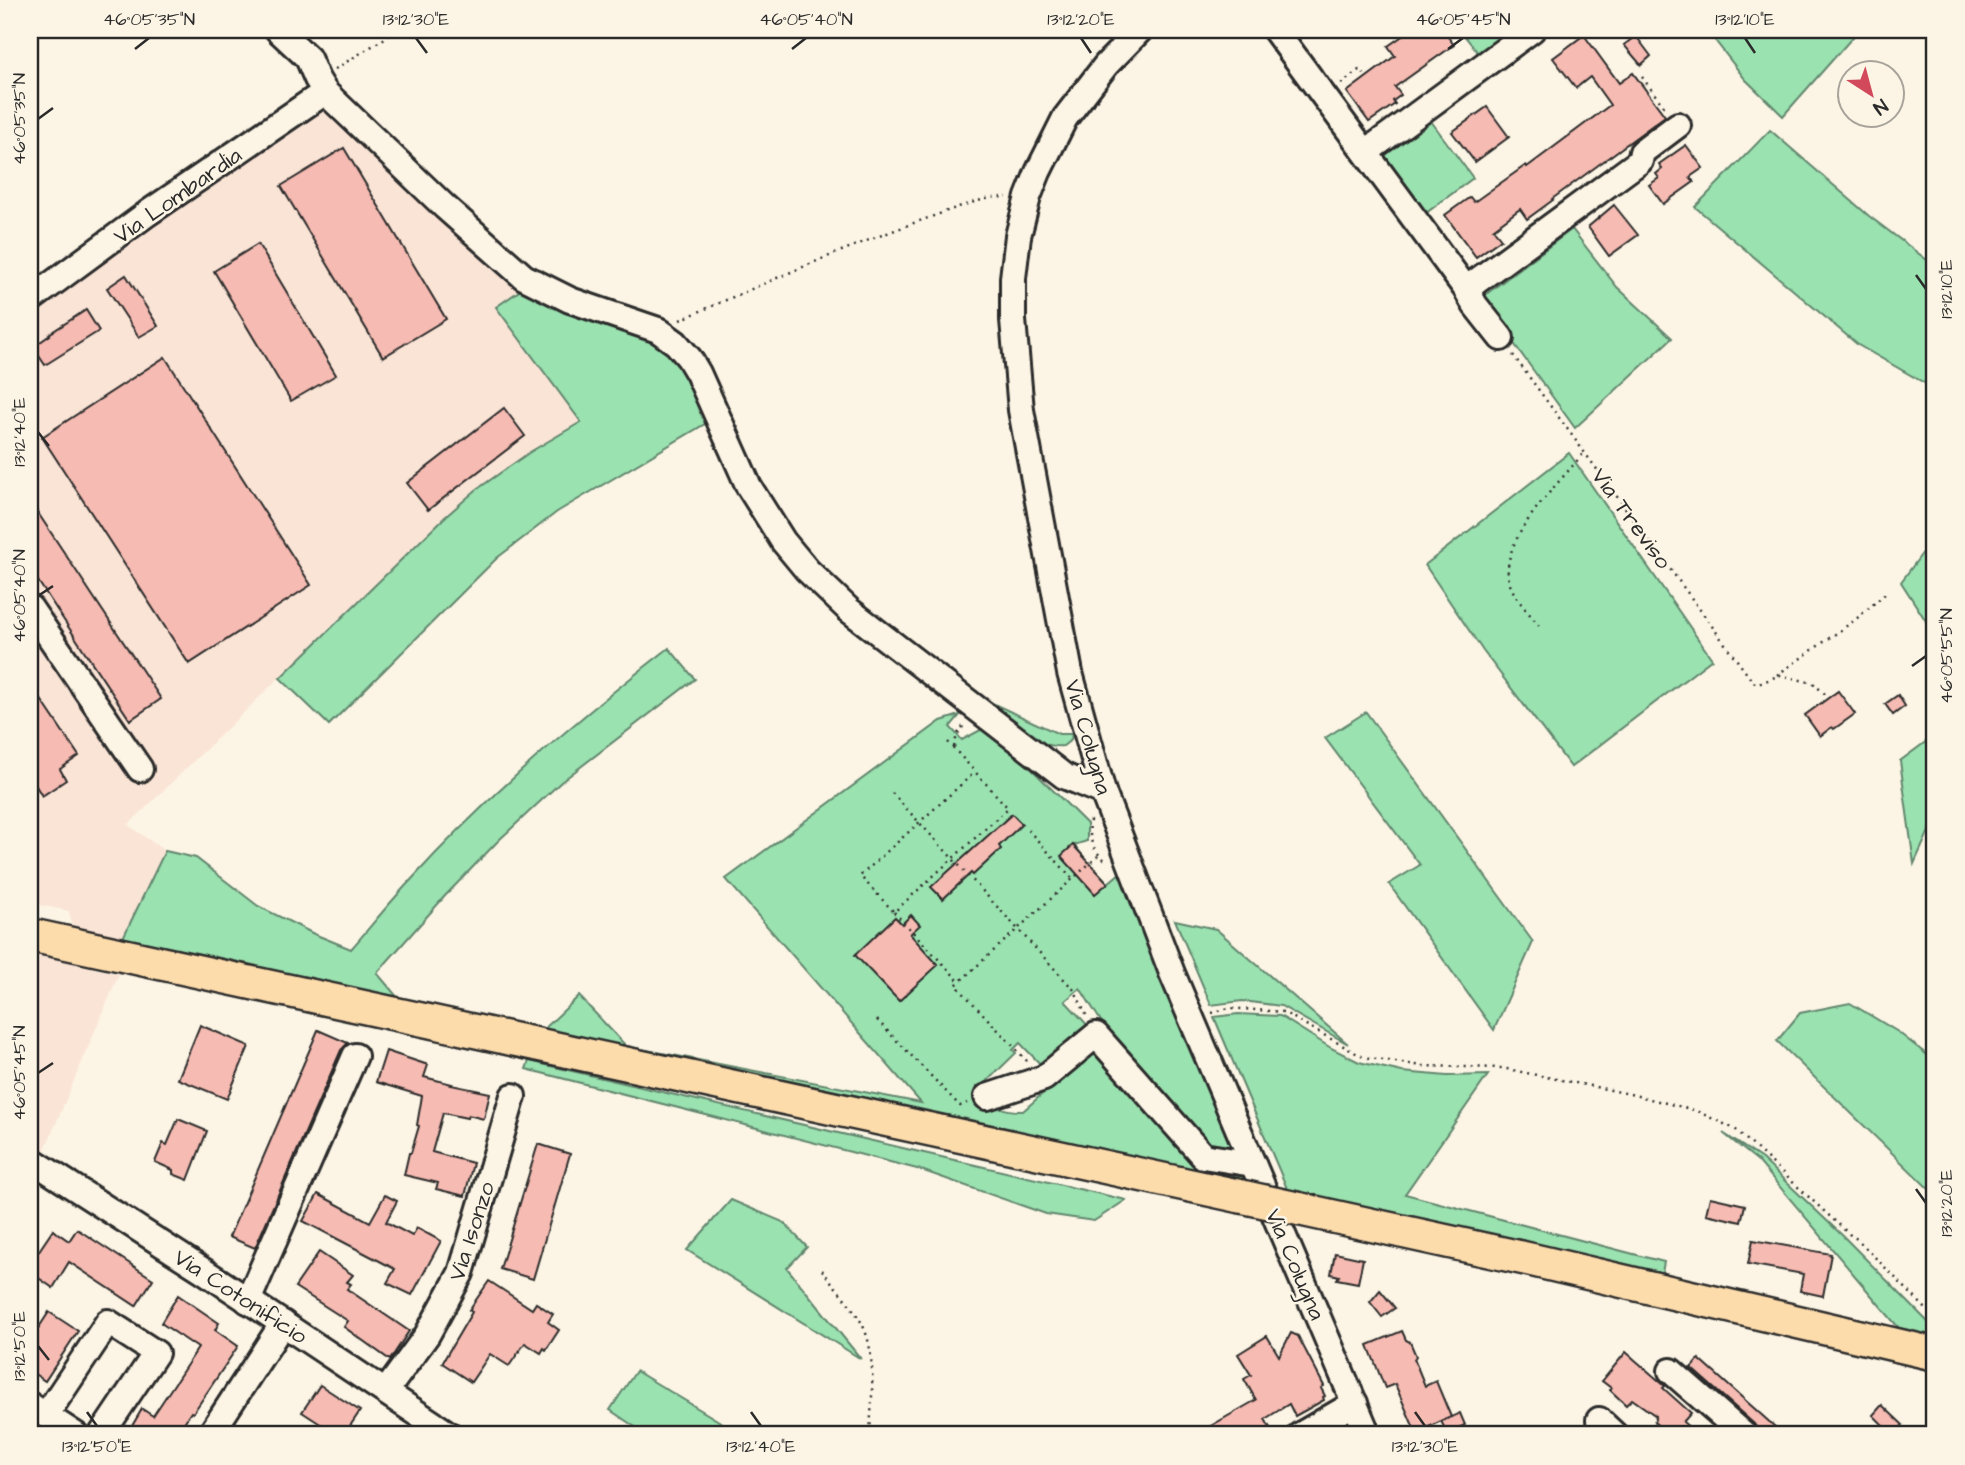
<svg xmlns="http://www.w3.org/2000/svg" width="1965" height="1465" viewBox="0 0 1965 1465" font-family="'Architects Daughter',sans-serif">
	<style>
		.built { fill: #fae4d6 }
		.green { fill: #9ae2b0; stroke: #62866e; stroke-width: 2 }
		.building { fill: #f6bbb2; stroke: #2b2b2b; stroke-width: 2 }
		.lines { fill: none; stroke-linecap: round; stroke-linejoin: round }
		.minor-casing { stroke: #2b2b2b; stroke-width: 30 }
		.major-casing { stroke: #2b2b2b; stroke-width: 37 }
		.path { stroke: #2b2b2b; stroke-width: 2.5; stroke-dasharray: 2 5; stroke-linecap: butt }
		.minor { stroke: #fcf5e5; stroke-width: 24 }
		.major { stroke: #fddcac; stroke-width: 32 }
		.major-bridge-casing { stroke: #2b2b2b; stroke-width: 37; stroke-linecap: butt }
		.major-bridge { stroke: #fddcac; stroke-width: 32 }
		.ticks { fill: none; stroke: #2b2b2b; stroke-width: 2.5 }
		.labels { text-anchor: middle; stroke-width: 5; stroke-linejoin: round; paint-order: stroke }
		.street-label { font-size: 23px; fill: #2b2b2b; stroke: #fcf5e5 }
		.neatline { fill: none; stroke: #2b2b2b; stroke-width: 2.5 }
		.ticks-label { font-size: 18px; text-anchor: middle; fill: #2b2b2b }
	</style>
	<rect width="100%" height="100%" fill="#fcf5e5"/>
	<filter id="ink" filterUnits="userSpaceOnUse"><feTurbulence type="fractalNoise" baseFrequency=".0143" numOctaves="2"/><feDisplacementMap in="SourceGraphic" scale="14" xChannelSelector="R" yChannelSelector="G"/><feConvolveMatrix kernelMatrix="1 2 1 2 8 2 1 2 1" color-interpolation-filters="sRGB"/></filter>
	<g filter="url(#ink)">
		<g class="built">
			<polygon points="323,106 525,287 497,307 581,422 507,468 476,490 444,518 128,825 165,851 119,946 74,936 69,911 30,903 30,318 128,245 276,138"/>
			<polygon points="30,953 119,974 43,1154 30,1145"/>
		</g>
		<g class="green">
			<polygon points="1460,30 1511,30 1479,54"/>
			<polygon points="1707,30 1859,30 1783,116 1745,79"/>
			<polygon points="1428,117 1473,178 1422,216 1377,155"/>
			<polygon points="1770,130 1869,216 1935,266 1935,389 1858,345 1695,207"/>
			<polygon points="1572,229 1617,287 1672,338 1575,428 1481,298"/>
			<path d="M525,287L658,340C681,364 694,393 708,422L557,512L497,558L329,725L280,678L444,518L476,490L530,452L581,422L496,307Z"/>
			<polygon points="1569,453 1712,659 1571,767 1483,651 1425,565"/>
			<polygon points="1935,536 1935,635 1901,582"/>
			<path d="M669,648L695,679L561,782L498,841L445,896L377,973L398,998L542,1031L579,996L626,1046L921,1103L726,879L941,721L960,715L950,727L962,740L988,726L1087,824V841L1074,845L1096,872L1097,871L1108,883L1120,873L1239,1150L1213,1147L1104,1026L1080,988L1065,1001L1092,1030L1047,1071L1020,1043L1013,1050L1016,1053L979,1089C995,1105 998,1111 1023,1111L1092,1050L1194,1162L1243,1175L1253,1194L119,946L165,851L196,858L258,906L314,934L351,949C371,926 390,902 411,880C489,794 577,719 669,648Z"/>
			<path d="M979,697L1059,734H1072L1071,740L1063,746C1037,750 997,713 979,697Z"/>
			<polygon points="1366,712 1533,942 1494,1030 1389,884 1420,865 1325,738"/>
			<polygon points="1935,735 1935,818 1914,864 1900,761"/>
			<polygon points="1175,920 1216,929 1348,1044 1281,1006 1242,1001 1211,1005"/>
			<polygon points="1850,1003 1898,1032 1935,1061 1935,1195 1777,1041 1800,1013"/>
			<polygon points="1238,1014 1280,1016 1331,1048 1359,1062 1402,1072 1447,1076 1488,1075 1405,1194 1664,1262 1661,1278 1291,1198 1214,1017"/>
			<polygon points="529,1061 1126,1200 1094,1221 1046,1214 921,1170 526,1069"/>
			<polygon points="1723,1133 1762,1159 1844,1237 1930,1324 1935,1325 1935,1345 1909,1340 1758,1161"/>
			<polygon points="731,1200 783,1222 807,1247 787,1268 861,1359 687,1250"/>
			<polygon points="636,1371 742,1435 647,1435 610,1410"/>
		</g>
		<g class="building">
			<polygon points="1411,30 1443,30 1454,45 1395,87 1401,95 1393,101 1395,104 1369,122 1347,92 1395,56 1388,46"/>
			<polygon points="1584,35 1619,83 1633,73 1665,116 1552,199 1553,200 1527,219 1520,209 1493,229 1501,239 1476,257 1445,215 1470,197 1474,202 1526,165 1527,167 1610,105 1590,77 1576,88 1553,58"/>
			<polygon points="1636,36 1651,56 1641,65 1624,45"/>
			<polygon points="1487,107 1509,137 1475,162 1452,132"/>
			<polygon points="1686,145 1703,168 1690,177 1694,182 1663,204 1649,185 1659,178 1656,174 1662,169 1659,164"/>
			<polygon points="344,148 446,319 383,357 281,186"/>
			<polygon points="1614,205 1638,235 1609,256 1588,227"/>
			<polygon points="258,244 336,375 291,401 214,271"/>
			<polygon points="126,275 158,326 139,337 107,288"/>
			<polygon points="86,310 99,331 45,365 33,347 50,335 49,334"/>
			<polygon points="165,357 311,585 189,664 42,437"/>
			<polygon points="504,408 525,436 428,510 407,483"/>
			<polygon points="30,501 161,699 130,720 30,569"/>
			<polygon points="30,683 79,756 60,769 66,780 42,796 30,776"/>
			<polygon points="1838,691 1855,714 1834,729 1832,727 1820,736 1805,715"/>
			<polygon points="1898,695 1905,706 1893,715 1885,704"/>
			<polygon points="1012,814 1022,824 999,846 1001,849 973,875 971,873 943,899 931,887"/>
			<polygon points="1073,845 1108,883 1095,894 1061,856"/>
			<polygon points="911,915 920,925 910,934 938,965 899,1001 855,955 895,917 902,924"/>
			<polygon points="200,1025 249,1046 227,1099 178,1079"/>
			<polygon points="318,1030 348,1043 341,1050 255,1248 229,1237"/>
			<polygon points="386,1051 428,1065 424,1077 452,1084 451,1085 490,1093 484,1119 468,1115 467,1118 443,1113 432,1152 473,1163 465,1196 436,1189 438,1183 404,1175 409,1153 411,1153 419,1126 417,1125 422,1096 376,1082"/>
			<polygon points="178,1119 207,1131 188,1180 173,1174 173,1170 155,1162 163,1143 167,1145"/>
			<polygon points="538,1144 570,1154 533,1279 500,1269"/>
			<polygon points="318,1194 370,1222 385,1195 397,1201 386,1222 412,1236 417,1228 441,1241 412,1295 387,1283 395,1269 303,1221"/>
			<polygon points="1710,1197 1745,1205 1741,1222 1706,1214"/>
			<polygon points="77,1229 153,1279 136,1306 69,1262 53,1288 30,1272 30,1264 53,1230 69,1241"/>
			<polygon points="1753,1240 1831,1254 1823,1296 1800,1291 1803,1274 1748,1264"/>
			<polygon points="319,1252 353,1275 347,1282 351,1284 347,1289 409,1331 390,1360 344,1327 348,1321 295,1287"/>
			<polygon points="1335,1253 1363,1259 1358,1283 1337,1279 1339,1276 1331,1274"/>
			<polygon points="489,1281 532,1309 536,1303 553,1314 548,1322 559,1330 546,1350 544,1348 541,1353 525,1343 509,1366 490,1354 471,1382 442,1363 472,1312 469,1310"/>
			<polygon points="1380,1290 1395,1308 1382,1317 1370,1302"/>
			<polygon points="178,1295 219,1323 215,1330 238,1346 204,1397 193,1413 191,1412 176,1435 146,1435 132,1426 142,1409 153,1416 198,1348 161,1323"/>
			<polygon points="49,1312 78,1331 45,1381 30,1371 30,1341"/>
			<polygon points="1402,1331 1406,1340 1410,1342 1416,1356 1414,1359 1425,1386 1436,1381 1451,1417 1442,1421 1460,1413 1465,1425 1447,1433 1441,1421 1416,1433 1395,1384 1385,1388 1368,1345"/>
			<polygon points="1291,1333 1298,1336 1324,1386 1321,1388 1325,1396 1323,1397 1324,1400 1295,1416 1289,1404 1265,1419 1270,1428 1258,1435 1195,1435 1256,1400 1244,1379 1251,1375 1238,1354 1267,1336 1279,1356"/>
			<polygon points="1626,1352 1665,1386 1663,1388 1691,1413 1683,1422 1698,1435 1669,1435 1654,1422 1656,1416 1632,1399 1626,1405 1610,1390 1611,1388 1602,1381"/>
			<polygon points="1699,1359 1784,1435 1759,1435 1758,1430 1754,1424 1691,1368"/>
			<polygon points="320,1385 360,1411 344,1435 320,1435 325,1427 302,1412"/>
			<polygon points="1882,1405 1903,1425 1893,1435 1874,1435 1883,1425 1873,1415"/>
		</g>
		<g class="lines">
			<g class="minor-casing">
				<g id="minor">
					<polyline points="278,30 308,58 317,79 325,92 445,207 524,277 570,300 658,330 676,343 689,358 698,373 749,487 783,541 807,570 849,610 1064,776 1103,792"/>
					<polyline points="1140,30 1106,65 1065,118 1038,172 1028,197 1018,236 1013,278 1013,320 1021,410 1070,673 1103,792 1172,973 1368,1435"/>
					<polyline points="1275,30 1466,289 1475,305 1501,338"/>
					<polyline points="1366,152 1532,30"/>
					<polyline points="1466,289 1640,161 1642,152 1678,125"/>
					<polyline points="30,300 148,213 325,92"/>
					<polyline points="30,608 140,769"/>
					<polyline points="987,1097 1044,1078 1096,1035 1203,1156 1253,1164"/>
					<polyline points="30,1159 204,1271 450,1435"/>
					<polyline points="248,1301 355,1056"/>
					<polyline points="1671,1371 1744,1435"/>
					<polyline points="386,1391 427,1335 461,1273 513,1096"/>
					<polyline points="30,1405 76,1435"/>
					<polyline points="46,1415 108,1322 156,1353 101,1435"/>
					<polyline points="1599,1420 1615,1435"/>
					<polyline points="210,1435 283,1323"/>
					<polyline points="1300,1435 1355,1403"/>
				</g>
			</g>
			<g class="major-casing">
				<g id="major">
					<polyline points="30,935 1239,1196"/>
					<polyline points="1299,1209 1532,1260 1935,1354"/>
				</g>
			</g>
			<g class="path">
				<polyline points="335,69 398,30"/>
				<polyline points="1642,77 1665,108"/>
				<polyline points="1341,84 1359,70 1362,71 1365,76"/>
				<path d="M680,320C761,285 841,249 925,219C949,211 982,196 1007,197"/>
				<polyline points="1513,355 1753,682 1758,684 1780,675 1813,683 1825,694"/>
				<path d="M1539,626C1531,615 1519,603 1513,591C1488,547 1560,484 1584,452"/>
				<polyline points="1777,675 1855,620 1886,593"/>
				<polyline points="948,742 1008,808 894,912 860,876 975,772"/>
				<polyline points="954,747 957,735 964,725"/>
				<polyline points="892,793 1075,991 1087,1017"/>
				<path d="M1090,820C1088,837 1092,852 1108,862"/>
				<polyline points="1028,830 1073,879"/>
				<polyline points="894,912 959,981"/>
				<polyline points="1212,1013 1229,1008 1283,1012 1363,1057 1422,1066 1502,1068 1630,1094 1694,1110 1735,1129 1849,1234 1857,1239 1935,1318"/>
				<polyline points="877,1020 960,1106 967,1103"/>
				<polyline points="1027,1061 956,985 1099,855"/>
				<path d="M822,1270C835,1287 851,1304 861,1322C878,1352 871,1402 870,1435"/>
			</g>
			<use href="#minor" class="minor"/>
			<use href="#major" class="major"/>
			<g class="major-bridge-casing">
				<polyline id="major-bridge" points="1239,1196 1299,1209"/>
			</g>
			<use href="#major-bridge" class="major-bridge"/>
		</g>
	</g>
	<path class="ticks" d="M416,38L427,53M1081,38L1091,53M1745,38L1755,53M135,49L149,38M792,49L806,38M1448,49L1463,38M38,119L53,108M1916,275L1926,289M38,432L49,446M38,596L53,586M1912,666L1926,656M38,1073L53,1063M1916,1189L1926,1203M38,1346L49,1360M87,1412L97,1426M751,1412L761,1426M1415,1412L1425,1426"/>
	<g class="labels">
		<g class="street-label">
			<text transform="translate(177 195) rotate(-35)" y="8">Via Lombardia</text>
			<text transform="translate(1632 518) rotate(54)" y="8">Via Treviso</text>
			<text transform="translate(1089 737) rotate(74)" y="8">Via Colugna</text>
			<text transform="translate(471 1231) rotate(-72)" y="8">Via Isonzo</text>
			<text transform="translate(1296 1264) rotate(67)" y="8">Via Colugna</text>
			<text transform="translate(241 1296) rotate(33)" y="8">Via Cotonificio</text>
		</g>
	</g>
	<rect width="1965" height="1465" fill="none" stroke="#fcf5e5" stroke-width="77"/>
	<g transform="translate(1871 94) rotate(144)"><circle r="33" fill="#fcf5e5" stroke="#a8a49b" stroke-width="2"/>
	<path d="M0-5L12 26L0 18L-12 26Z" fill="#d1495b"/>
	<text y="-10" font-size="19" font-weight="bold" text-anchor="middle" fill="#2b2b2b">N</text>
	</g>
	<rect x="38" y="38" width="1888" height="1388" class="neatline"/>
	<g class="ticks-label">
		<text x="149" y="25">46°05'35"N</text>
		<text x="416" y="25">13°12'30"E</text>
		<text x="806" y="25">46°05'40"N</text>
		<text x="1081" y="25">13°12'20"E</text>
		<text x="1463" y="25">46°05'45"N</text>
		<text x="1745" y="25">13°12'10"E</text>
		<text transform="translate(19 119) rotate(-90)" y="6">46°05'35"N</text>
		<text transform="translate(1946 289) rotate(-90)" y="6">13°12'10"E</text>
		<text transform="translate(19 432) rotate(-90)" y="6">13°12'40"E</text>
		<text transform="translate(19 596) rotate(-90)" y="6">46°05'40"N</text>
		<text transform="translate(1946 656) rotate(-90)" y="6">46°05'55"N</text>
		<text transform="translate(19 1073) rotate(-90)" y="6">46°05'45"N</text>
		<text transform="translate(1946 1203) rotate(-90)" y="6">13°12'20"E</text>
		<text transform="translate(19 1346) rotate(-90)" y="6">13°12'50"E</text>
		<text x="97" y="1452">13°12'50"E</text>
		<text x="761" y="1452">13°12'40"E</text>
		<text x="1425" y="1452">13°12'30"E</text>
	</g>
</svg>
